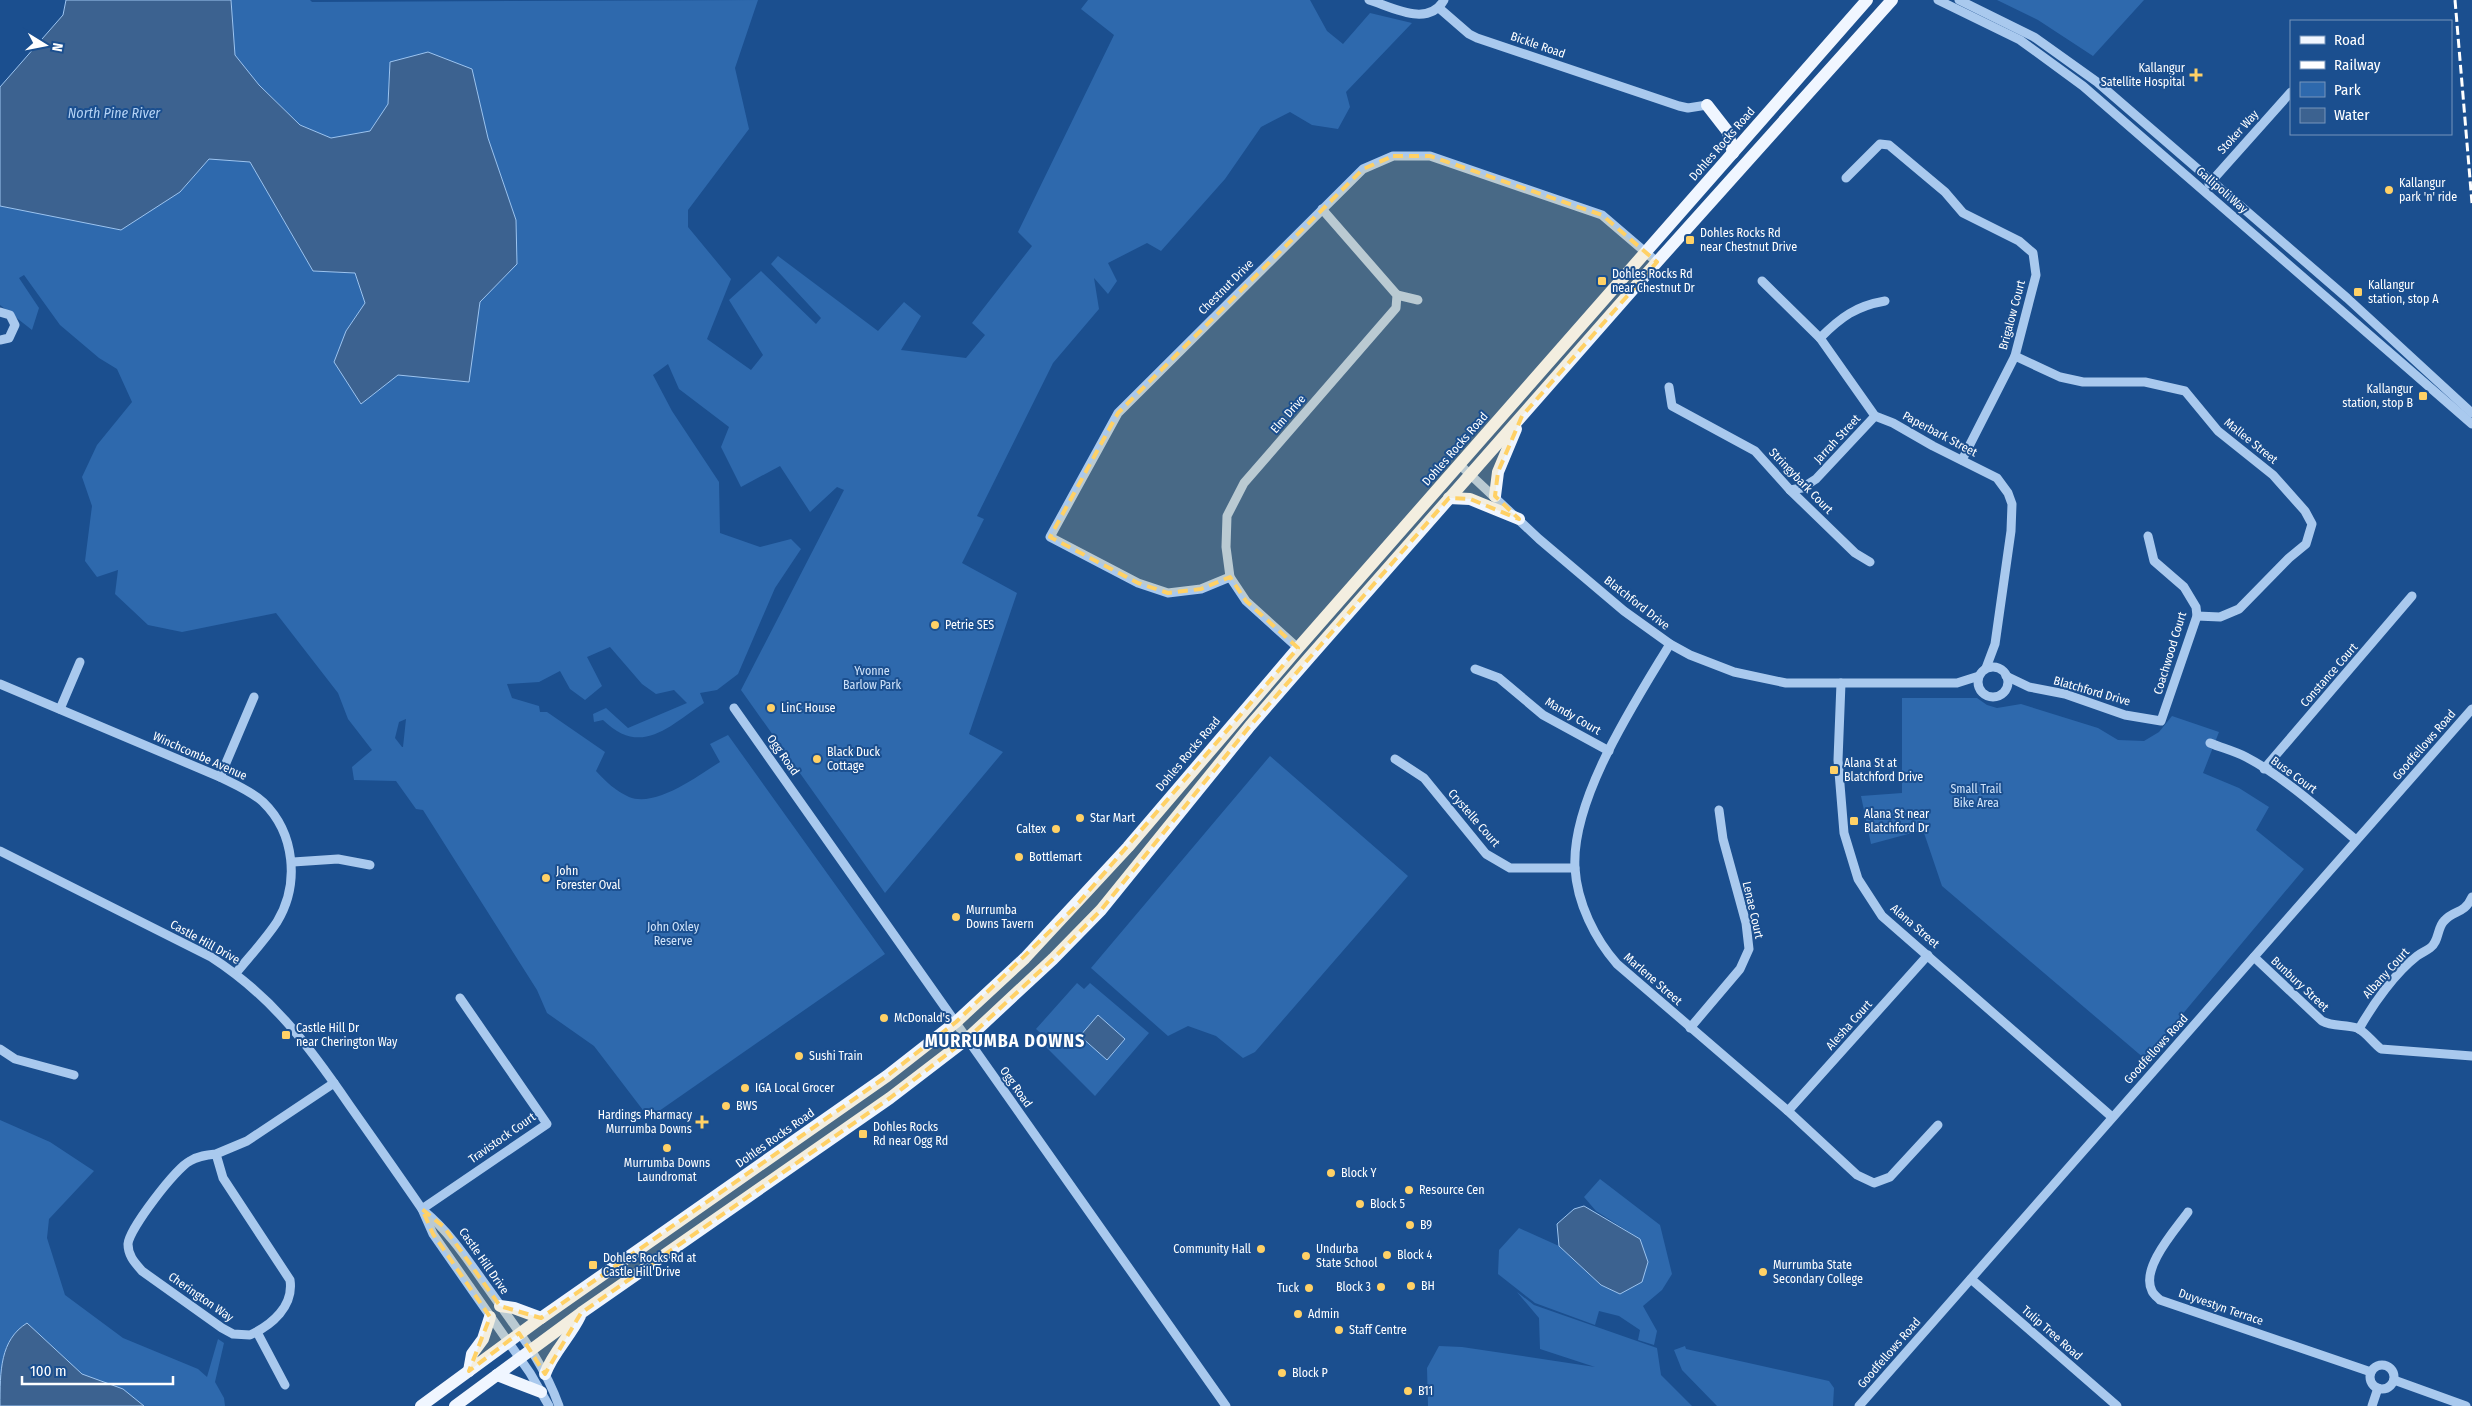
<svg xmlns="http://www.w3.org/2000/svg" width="2472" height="1406" viewBox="0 0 2472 1406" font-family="'Fira Sans Condensed',sans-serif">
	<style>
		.green { fill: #2e69ad; fill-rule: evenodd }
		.water { fill: #3c6290; stroke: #9cc4f0 }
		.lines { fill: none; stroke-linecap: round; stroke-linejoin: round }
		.minor { stroke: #a9c9ee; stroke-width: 9 }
		.major { stroke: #f0f6ff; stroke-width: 12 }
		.rail { stroke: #fff; stroke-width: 3; stroke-dasharray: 9 4; stroke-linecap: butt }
		.marked { fill: #ffd166; fill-opacity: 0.2; stroke: #ffd166; stroke-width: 4; stroke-dasharray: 10 6; stroke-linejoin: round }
		.poi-dot { fill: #ffd166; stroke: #1b4f8f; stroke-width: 2 }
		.labels { text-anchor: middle; stroke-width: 4; stroke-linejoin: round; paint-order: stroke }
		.street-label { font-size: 12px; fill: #fff; stroke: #1b4f8f }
		.poi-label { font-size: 12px; fill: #fff; stroke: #1b4f8f; text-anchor: start }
		.park-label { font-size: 12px; fill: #cfe3fa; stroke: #1b4f8f }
		.water-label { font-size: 14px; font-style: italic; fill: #b5d3f5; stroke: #1b4f8f }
		.district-label { font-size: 18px; font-weight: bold; letter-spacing: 1px; fill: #fff; stroke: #1b4f8f }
	</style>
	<rect width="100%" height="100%" fill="#1b4f8f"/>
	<g class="green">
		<path d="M231,0H310L312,2L758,0L735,68L749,129L688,210V227L731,279L707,339L751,370L763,355L729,300L761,271L816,324L821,318L771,264L778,256L878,331L904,302L921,316L901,350L966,358L985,335L972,323L1032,246L1018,232L1114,35L1081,9L1088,0H1310L1327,31L1343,44L1370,13L1412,23L1346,92L1350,107L1338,129L1312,125L1290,112L1261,127L1225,179L1161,251L1147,243L1108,263L1117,281L1108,294L1094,278L1099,309L1053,363L977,516L984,519L962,563L1017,593L969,734L1003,752L885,893L741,690L844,490L837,487L810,512L780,466L741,487L721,447L729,427L679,389L668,364L653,375L672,411L719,482L720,533L760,547L791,539L801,549L775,588L738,674L717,690L700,693L704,703C668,727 641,757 603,720L594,722L593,714L606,708L628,728L687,703L674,690L656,694L642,684L610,647L587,657L602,686L585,700L570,689L560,671L539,682L507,684L512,698L539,706L540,712H547L605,752L596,771C606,782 616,791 629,797C656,808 699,775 720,762L710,744L728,735L885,954L649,1118L594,1046L547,1013L537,990L423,810L416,809L396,781L354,780L352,767L372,750L348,719L338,693L276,613L182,632L148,625L115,594L118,570L97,577L85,561L92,506L82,477L97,445L132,402L117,369L99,358L60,325L24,275L19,278L39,308L32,330L0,305V206L32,212L180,192L209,158L250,162L313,271L355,273L365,303L346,331L360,404L398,374L468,382L480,301L517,263L516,220L488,138L472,69L390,62L388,104L370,131L331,138L300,125L259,85L235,55ZM406,719L403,747H402L395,738L399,722Z"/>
		<polygon points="1997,0 2144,0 2093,56 2038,20"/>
		<polygon points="1902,698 1977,698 1987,705 1997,708 2021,704 2098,728 2118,740 2144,741 2159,732 2172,716 2219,732 2203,773 2239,788 2269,807 2256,830 2304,869 2145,1059 1942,886 1923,830 1871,844 1861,796 1902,793"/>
		<polygon points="1270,756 1408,876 1255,1052 1243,1058 1216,1036 1188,1026 1168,1036 1091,968"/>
		<polygon points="1077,983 1084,989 1090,983 1149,1033 1095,1096 1043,1044 1047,1039 1036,1029"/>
		<polygon points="0,1120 50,1142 94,1171 49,1219 47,1238 65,1295 123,1338 198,1369 207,1377 218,1339 224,1343 215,1382 224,1398 225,1406 0,1406"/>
		<polygon points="1600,1179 1660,1225 1672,1274 1662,1290 1643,1306 1657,1331 1654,1345 1638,1340 1640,1330 1619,1316 1599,1311 1595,1325 1535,1303 1498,1274 1499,1250 1519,1228 1559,1246 1601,1285 1621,1294 1640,1239 1596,1211 1584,1197"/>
		<polygon points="1517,1292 1534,1305 1657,1348 1661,1375 1692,1406 1428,1406 1427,1368 1439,1346 1462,1347 1595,1367 1540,1349 1539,1318"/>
		<polygon points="1685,1346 1686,1349 1829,1381 1834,1388 1833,1406 1717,1406 1682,1370 1674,1350"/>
	</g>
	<g class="water">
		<polygon points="66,0 231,0 235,55 259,85 300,125 331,138 370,131 388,104 390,62 428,52 472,69 488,138 516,220 517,264 480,302 469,382 398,375 361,404 334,362 346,331 365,303 355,273 313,271 250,162 209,159 180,192 121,230 0,206 0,87 63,15"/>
		<polygon points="1098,1015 1125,1039 1107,1060 1080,1036"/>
		<polygon points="1584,1206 1640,1239 1648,1262 1642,1282 1620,1294 1601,1285 1559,1246 1557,1224 1574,1209"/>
		<path d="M27,1323L82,1374L123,1389L144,1406H0C0,1371 0,1340 27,1323Z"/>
	</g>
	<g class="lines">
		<g class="minor">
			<path d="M1369,0C1392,7 1428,28 1444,0"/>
			<polyline points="1938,0 2020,40 2083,86 2472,424"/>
			<polyline points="1959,0 2034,37 2097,82 2347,298 2472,413"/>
			<polyline points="1439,8 1469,34 1477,38 1679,106 1688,108 1707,105"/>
			<polyline points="1846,178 1880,144 1889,145 1945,192 1963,213 2019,241 2033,253 2036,275 2015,356 1962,460"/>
			<polyline points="2209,184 2291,92"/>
			<polyline points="1762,281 1820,338 1875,416 1893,423 1933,446 1997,478 2008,493 2012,504 2011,531 1995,644 1986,668"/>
			<polyline points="1397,295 1418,300"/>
			<polyline points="0,312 10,315 15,325 9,338 0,340"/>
			<path d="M1820,338C1841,317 1856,306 1885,301"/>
			<polyline points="2015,356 2060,377 2083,382 2145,382 2185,391 2218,431 2273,475 2305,511 2312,524 2306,544 2289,558 2239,609 2220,617 2197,616"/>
			<polyline points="1669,387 1672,406 1755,451 1790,490 1855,553 1870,562"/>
			<polyline points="1460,465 1539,539 1624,611 1670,644 1690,655 1734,672 1786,683 1957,683 1979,676"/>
			<polyline points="1790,490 1802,488 1816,479 1875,416"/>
			<polyline points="1230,577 1201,589 1168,593 1138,583 1050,537 1118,413 1363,169 1393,156 1430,156 1602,215 1657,262"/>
			<path d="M1670,644C1635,702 1571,799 1575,868C1577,903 1595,939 1617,964L1788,1111L1857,1175L1874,1183L1890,1177L1938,1125"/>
			<polyline points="1298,648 1246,601 1230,577 1226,547 1227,516 1244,483 1396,308 1397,295 1322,209"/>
			<circle cx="1993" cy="682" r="15"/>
			<polyline points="1475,669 1499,678 1543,715 1609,751"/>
			<polyline points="2006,676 2029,687 2065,694 2125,715 2161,721 2197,616 2196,607 2184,587 2154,561 2148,536"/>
			<polyline points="1841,683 1838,760 1844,833 1858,879 1882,916 2112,1117"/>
			<path d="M0,684L220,777C234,784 251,791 263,802C295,833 300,884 277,922C265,940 250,956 236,973"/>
			<polyline points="734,708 1226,1406"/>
			<polyline points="60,709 80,662"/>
			<path d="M2210,743C2222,748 2234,751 2246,757C2283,776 2324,813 2356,840"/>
			<polyline points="1395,759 1424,778 1486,854 1510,868 1575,868"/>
			<polyline points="2264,769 2412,596"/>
			<polyline points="220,777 254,697"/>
			<path d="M0,851L211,957C273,997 309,1046 350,1106C374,1140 398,1174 422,1209L433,1234L530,1373L549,1406"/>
			<polyline points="293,862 338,859 370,865"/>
			<path d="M2254,957L2322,1021C2333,1027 2345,1024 2357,1028C2366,1032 2373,1043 2381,1049L2472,1056"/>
			<polyline points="1690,1028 1740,969 1749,949 1746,923 1723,839 1719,810"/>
			<path d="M2359,1029C2373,1004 2395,973 2417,956C2421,953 2426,951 2430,948C2439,942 2437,928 2444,921C2454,909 2464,915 2472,897"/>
			<polyline points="0,1049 15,1059 74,1075"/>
			<polyline points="1788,1111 1928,955"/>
			<path d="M216,1154C207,1155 198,1156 190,1161C176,1168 129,1229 128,1244C128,1256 135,1263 142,1271L222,1328L233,1334L250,1335C272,1325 294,1306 290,1280L223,1178L216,1154L247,1141L334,1083"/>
			<polyline points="422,1209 547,1124 460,998"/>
			<path d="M424,1211C451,1233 469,1262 490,1291C516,1328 544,1363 559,1406"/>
			<path d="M2188,1212C2176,1229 2140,1268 2152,1291C2153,1294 2157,1297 2160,1300L2371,1372"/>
			<polyline points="1971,1279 2117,1406"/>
			<polyline points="257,1332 285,1385"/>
			<circle cx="2382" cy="1377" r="12"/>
			<polyline points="2394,1380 2466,1406"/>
			<polyline points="1859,1406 2472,709"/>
			<polyline points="2372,1406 2378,1388"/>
		</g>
		<g class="major">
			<polyline points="1707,105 1728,132 1733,153"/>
			<polyline points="1495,496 1498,472 1516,429"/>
			<polyline points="1449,498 1470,499 1519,519"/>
			<polyline points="500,1306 514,1308 541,1318"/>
			<polyline points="469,1371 472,1354 483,1339 490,1317"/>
			<path d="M545,1374C553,1352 570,1337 580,1316"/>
			<polyline points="497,1375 541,1392"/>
			<polyline points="421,1406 541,1318 887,1076 956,1022 1025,958 1128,847 1298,648 1867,0"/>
			<polyline points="455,1406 581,1313 890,1098 967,1039 1053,959 1101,910 1250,726 1309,658 1657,262 1892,0"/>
		</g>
		<polyline class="rail" points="2455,0 2472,203"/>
	</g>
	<path class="marked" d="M1393,156H1430L1602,215L1657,262L1522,416L1498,472L1495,496L1519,519L1470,499L1449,498L1250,726L1101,910L1053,959L967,1039L890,1098L581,1313L545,1374L519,1333L469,1371L490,1317L433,1234L422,1209L444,1227L500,1306L541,1318L887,1076L956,1022L1075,907L1298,648L1246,601L1230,577L1201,589L1168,593L1138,583L1050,537L1118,413L1363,169Z"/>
	<g class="poi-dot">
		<path d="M2193.5 67.5h5v5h5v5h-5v5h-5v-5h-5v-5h5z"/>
		<circle cx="2389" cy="190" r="5"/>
		<rect x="1685" y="235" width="10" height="10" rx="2.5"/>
		<rect x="1597" y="276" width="10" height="10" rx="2.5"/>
		<rect x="2353" y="287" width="10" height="10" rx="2.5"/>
		<rect x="2418" y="391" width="10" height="10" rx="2.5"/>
		<circle cx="935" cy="625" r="5"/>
		<circle cx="771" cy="708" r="5"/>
		<circle cx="817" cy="759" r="5"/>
		<rect x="1829" y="765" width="10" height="10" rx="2.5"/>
		<circle cx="1080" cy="818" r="5"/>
		<rect x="1849" y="816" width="10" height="10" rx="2.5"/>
		<circle cx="1056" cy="829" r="5"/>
		<circle cx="1019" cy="857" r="5"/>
		<circle cx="546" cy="878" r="5"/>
		<circle cx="956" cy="917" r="5"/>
		<circle cx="884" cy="1018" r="5"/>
		<rect x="281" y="1030" width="10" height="10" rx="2.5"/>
		<circle cx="799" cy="1056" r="5"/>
		<circle cx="745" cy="1088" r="5"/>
		<circle cx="726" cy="1106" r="5"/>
		<path d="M699.5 1114.5h5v5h5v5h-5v5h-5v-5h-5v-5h5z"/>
		<rect x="858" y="1129" width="10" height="10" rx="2.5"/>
		<circle cx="667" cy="1148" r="5"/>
		<circle cx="1331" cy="1173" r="5"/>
		<circle cx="1409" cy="1190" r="5"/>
		<circle cx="1360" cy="1204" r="5"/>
		<circle cx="1410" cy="1225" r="5"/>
		<circle cx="1261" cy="1249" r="5"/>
		<circle cx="1387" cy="1255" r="5"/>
		<circle cx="1306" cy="1256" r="5"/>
		<rect x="588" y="1260" width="10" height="10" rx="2.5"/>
		<circle cx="1763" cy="1272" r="5"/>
		<circle cx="1411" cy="1286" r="5"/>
		<circle cx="1381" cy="1287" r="5"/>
		<circle cx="1309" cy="1288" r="5"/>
		<circle cx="1298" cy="1314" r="5"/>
		<circle cx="1339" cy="1330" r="5"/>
		<circle cx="1282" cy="1373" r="5"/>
		<circle cx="1408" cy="1391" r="5"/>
	</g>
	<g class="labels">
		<g class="street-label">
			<text transform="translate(1538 45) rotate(19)" y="4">Bickle Road</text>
			<text transform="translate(2238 132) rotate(-48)" y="4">Stoker Way</text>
			<text transform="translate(1722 144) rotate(-49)" y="4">Dohles Rocks Road</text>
			<text transform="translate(2222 190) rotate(41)" y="4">Gallipoli Way</text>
			<text transform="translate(1226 287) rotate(-45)" y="4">Chestnut Drive</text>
			<text transform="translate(2012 315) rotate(-75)" y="4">Brigalow Court</text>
			<text transform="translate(1288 414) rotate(-49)" y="4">Elm Drive</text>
			<text transform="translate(1940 434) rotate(28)" y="4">Paperbark Street</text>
			<text transform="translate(1837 439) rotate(-47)" y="4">Jarrah Street</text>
			<text transform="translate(2251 441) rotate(39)" y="4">Mallee Street</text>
			<text transform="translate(1455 449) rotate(-49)" y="4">Dohles Rocks Road</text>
			<text transform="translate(1801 481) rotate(46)" y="4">Stringybark Court</text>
			<text transform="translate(1637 603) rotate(38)" y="4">Blatchford Drive</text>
			<text transform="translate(2170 653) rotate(-73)" y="4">Coachwood Court</text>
			<text transform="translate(2329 675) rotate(-49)" y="4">Constance Court</text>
			<text transform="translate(2092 691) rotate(16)" y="4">Blatchford Drive</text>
			<text transform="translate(1573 716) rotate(30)" y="4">Mandy Court</text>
			<text transform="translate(2424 745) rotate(-49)" y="4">Goodfellows Road</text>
			<text transform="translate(1188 754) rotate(-50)" y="4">Dohles Rocks Road</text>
			<text transform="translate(783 755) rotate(55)" y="4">Ogg Road</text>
			<text transform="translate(200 756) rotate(24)" y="4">Winchcombe Avenue</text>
			<text transform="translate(2294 775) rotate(36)" y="4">Buse Court</text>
			<text transform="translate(1474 818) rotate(49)" y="4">Crystelle Court</text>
			<text transform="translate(1753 910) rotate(77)" y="4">Lenae Court</text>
			<text transform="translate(1915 926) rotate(41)" y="4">Alana Street</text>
			<text transform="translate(205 942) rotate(29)" y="4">Castle Hill Drive</text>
			<text transform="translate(2386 973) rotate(-48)" y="4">Albany Court</text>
			<text transform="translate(1653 979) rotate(41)" y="4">Marlene Street</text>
			<text transform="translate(2300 984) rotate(43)" y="4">Bunbury Street</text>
			<text transform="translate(1849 1025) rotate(-48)" y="4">Alesha Court</text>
			<text transform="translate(2156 1049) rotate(-48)" y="4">Goodfellows Road</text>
			<text transform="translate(1016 1087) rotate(55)" y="4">Ogg Road</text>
			<text transform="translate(502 1138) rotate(-35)" y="4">Travistock Court</text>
			<text transform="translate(775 1138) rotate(-35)" y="4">Dohles Rocks Road</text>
			<text transform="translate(484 1261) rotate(55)" y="4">Castle Hill Drive</text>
			<text transform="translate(201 1297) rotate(35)" y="4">Cherington Way</text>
			<text transform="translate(2221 1307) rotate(19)" y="4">Duyvestyn Terrace</text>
			<text transform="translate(2052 1333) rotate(41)" y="4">Tulip Tree Road</text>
			<text transform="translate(1889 1353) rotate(-49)" y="4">Goodfellows Road</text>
		</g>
		<g class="poi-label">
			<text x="2185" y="72" text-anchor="end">Kallangur<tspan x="2185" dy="14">Satellite Hospital</tspan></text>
			<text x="2399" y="187">Kallangur<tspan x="2399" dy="14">park 'n' ride</tspan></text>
			<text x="1700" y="237">Dohles Rocks Rd<tspan x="1700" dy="14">near Chestnut Drive</tspan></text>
			<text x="1612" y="278">Dohles Rocks Rd<tspan x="1612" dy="14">near Chestnut Dr</tspan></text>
			<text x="2368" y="289">Kallangur<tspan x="2368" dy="14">station, stop A</tspan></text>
			<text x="2413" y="393" text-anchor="end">Kallangur<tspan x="2413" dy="14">station, stop B</tspan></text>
			<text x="945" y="629">Petrie SES</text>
			<text x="781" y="712">LinC House</text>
			<text x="827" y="756">Black Duck<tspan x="827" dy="14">Cottage</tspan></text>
			<text x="1844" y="767">Alana St at<tspan x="1844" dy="14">Blatchford Drive</tspan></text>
			<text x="1864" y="818">Alana St near<tspan x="1864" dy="14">Blatchford Dr</tspan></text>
			<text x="1090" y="822">Star Mart</text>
			<text x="1046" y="833" text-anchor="end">Caltex</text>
			<text x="1029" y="861">Bottlemart</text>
			<text x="556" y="875">John<tspan x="556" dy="14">Forester Oval</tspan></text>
			<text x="966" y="914">Murrumba<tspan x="966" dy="14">Downs Tavern</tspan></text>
			<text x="894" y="1022">McDonald's</text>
			<text x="296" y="1032">Castle Hill Dr<tspan x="296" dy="14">near Cherington Way</tspan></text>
			<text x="809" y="1060">Sushi Train</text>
			<text x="755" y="1092">IGA Local Grocer</text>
			<text x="736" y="1110">BWS</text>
			<text x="692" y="1119" text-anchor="end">Hardings Pharmacy<tspan x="692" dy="14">Murrumba Downs</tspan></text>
			<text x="873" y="1131">Dohles Rocks<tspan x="873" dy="14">Rd near Ogg Rd</tspan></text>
			<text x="667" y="1167" text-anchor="middle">Murrumba Downs<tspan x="667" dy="14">Laundromat</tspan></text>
			<text x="1341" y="1177">Block Y</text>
			<text x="1419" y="1194">Resource Cen</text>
			<text x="1370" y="1208">Block 5</text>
			<text x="1420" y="1229">B9</text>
			<text x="1251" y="1253" text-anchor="end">Community Hall</text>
			<text x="1316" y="1253">Undurba<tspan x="1316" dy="14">State School</tspan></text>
			<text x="1397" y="1259">Block 4</text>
			<text x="603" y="1262">Dohles Rocks Rd at<tspan x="603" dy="14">Castle Hill Drive</tspan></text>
			<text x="1773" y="1269">Murrumba State<tspan x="1773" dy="14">Secondary College</tspan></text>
			<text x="1421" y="1290">BH</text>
			<text x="1371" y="1291" text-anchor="end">Block 3</text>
			<text x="1299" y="1292" text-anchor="end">Tuck</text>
			<text x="1308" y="1318">Admin</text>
			<text x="1349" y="1334">Staff Centre</text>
			<text x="1292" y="1377">Block P</text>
			<text x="1418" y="1395">B11</text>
		</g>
		<g class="park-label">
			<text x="872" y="675">Yvonne<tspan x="872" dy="14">Barlow Park</tspan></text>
			<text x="1976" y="793">Small Trail<tspan x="1976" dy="14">Bike Area</tspan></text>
			<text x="673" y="931">John Oxley<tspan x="673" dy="14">Reserve</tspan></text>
		</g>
		<g class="water-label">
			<text x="114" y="118">North Pine River</text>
		</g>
		<g class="district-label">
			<text x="1005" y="1047">MURRUMBA DOWNS</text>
		</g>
	</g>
	<rect x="2290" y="20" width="162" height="115" fill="#1b4f8f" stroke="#7695bc"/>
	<rect x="2300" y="36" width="25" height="8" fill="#f0f6ff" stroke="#7695bc"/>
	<text x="2334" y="45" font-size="15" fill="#ffffff">Road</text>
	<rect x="2300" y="61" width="25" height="8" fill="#ffffff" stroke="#7695bc"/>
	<text x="2334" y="70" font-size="15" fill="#ffffff">Railway</text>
	<rect x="2300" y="82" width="25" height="15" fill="#2e69ad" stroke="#7695bc"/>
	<text x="2334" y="95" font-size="15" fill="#ffffff">Park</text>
	<rect x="2300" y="108" width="25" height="15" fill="#3c6290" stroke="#7695bc"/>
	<text x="2334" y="120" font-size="15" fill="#ffffff">Water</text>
	<g transform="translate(45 45) rotate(100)" stroke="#1b4f8f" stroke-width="4" paint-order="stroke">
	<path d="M0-4L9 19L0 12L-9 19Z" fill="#ffffff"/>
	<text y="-8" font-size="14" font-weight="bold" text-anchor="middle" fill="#ffffff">N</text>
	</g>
	<path d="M22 1376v8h151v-8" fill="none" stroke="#ffffff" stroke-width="2.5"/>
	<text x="30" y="1376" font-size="15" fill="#ffffff" stroke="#1b4f8f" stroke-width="4" paint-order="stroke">100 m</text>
</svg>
